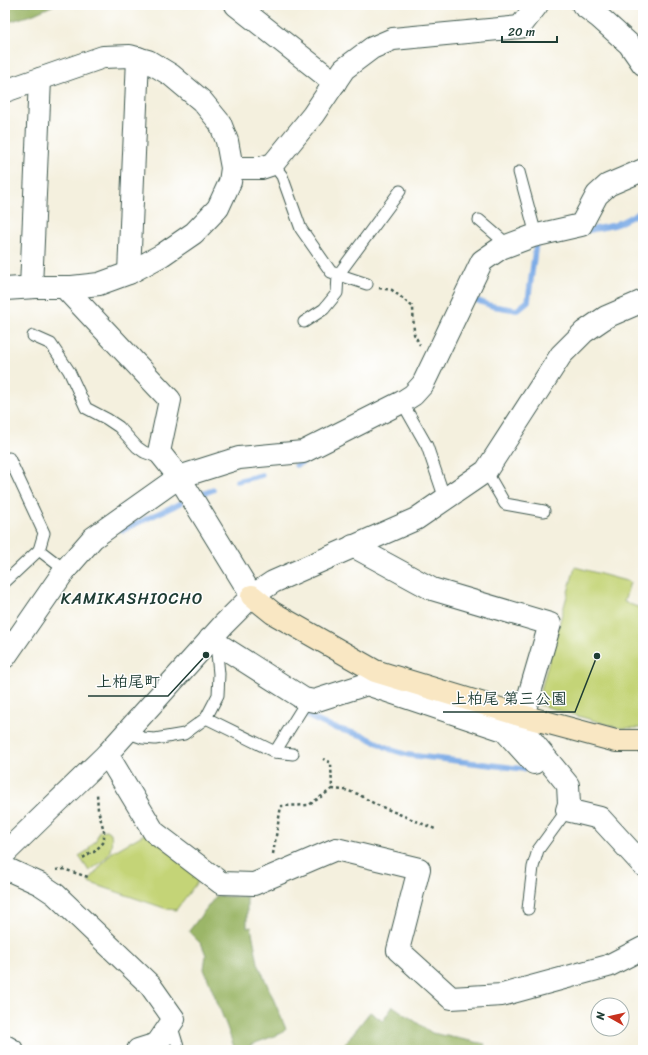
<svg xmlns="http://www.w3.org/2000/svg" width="648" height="1055" viewBox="0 0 648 1055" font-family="Sriracha,'Klee One',sans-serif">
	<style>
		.green { fill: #c4d477; stroke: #728856 }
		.forest { fill: #9bb668; stroke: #5d7a4e }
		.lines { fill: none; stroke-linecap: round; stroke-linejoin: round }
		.stream { stroke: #7cabe6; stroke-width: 5.5 }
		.lane-casing { stroke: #3f584e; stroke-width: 13 }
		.street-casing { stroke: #3f584e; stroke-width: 24 }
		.secondary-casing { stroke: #3f584e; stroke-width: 24 }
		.path { stroke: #3f584e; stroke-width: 2.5; stroke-dasharray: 3 3; stroke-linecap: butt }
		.lane { stroke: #fff; stroke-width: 11 }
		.street { stroke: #fff; stroke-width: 22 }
		.secondary { stroke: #f9e7c3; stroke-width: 22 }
		.labels { text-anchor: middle; stroke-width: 3; stroke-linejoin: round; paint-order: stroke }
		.neighbourhood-label { font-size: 16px; letter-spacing: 1px; fill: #1f3d34; stroke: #fff }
		.leader { fill: none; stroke: #1f3d34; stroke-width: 1.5 }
		.callout-dot { fill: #1f3d34; stroke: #fff; stroke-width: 1.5 }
		.callout-label { font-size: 16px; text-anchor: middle; font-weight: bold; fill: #1f3d34; stroke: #fff; stroke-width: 3; stroke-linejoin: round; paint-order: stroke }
	</style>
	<rect width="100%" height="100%" fill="#fff"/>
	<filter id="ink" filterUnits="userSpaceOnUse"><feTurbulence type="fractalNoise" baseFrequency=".025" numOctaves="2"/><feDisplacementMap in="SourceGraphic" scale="8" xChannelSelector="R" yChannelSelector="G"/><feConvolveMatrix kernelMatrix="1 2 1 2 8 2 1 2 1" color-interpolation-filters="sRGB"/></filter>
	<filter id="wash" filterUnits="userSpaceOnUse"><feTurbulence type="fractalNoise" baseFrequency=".012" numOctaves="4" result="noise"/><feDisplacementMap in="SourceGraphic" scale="16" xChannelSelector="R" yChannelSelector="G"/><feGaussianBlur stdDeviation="0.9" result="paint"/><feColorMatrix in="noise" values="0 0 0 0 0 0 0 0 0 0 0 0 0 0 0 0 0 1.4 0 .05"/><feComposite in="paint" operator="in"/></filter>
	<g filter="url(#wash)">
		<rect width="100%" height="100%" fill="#f4f0de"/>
		<g class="green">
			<polygon points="575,567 630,582 624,602 643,609 643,728 619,728 537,704"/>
			<path d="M106,830L111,833C114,854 105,860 89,871L79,856L90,849L89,847L96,840L99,831Z"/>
			<polygon points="146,833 201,877 176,910 167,909 88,882 111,853"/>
		</g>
		<g class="forest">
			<polygon points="5,5 54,5 34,14 5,23"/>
			<polygon points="216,896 247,897 247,928 251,927 258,963 286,1029 282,1033 250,1045 252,1050 235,1050 227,1027 204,969 206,955 202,945 190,933 189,931"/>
			<polygon points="393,1006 432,1033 485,1044 483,1050 340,1050 370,1012 383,1021"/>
		</g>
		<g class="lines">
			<g class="stream">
				<polyline points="585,231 615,225 643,211"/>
				<polyline points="470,298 492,306 517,310 528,301 536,243 538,241"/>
				<polyline points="296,465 305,461"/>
				<polyline points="237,481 262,475"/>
				<polyline points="196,496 213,490"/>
				<polyline points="122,530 181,503"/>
				<polyline points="307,716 331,727 364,736 392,750 408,755 524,769"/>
			</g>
		</g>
	</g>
	<g filter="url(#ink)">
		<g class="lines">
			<g class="lane-casing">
				<g id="lane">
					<polyline points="273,164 282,176 301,229 331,272 367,284"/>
					<polyline points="519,172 536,235"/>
					<polyline points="479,220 508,245"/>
					<polyline points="304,322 324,309 337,293 338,275 400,191"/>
					<polyline points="33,336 51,344 69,371 86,408 107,419 119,427 137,447 144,452 162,459"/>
					<polyline points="402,402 427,446 445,499"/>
					<polyline points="9,458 44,533 39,550 65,570"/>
					<polyline points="486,471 505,504 544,511"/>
					<polyline points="5,582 39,550"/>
					<polyline points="206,718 275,752 308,699"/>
					<polyline points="126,732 143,738 155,739 184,734 206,718 218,695 219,674 216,643"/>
					<polyline points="275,752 293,754"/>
					<polyline points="528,909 533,867 538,850 567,810"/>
					<polyline points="171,1024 179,1050"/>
				</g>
			</g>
			<g class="street-casing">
				<g id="street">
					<polyline points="236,5 335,83"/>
					<polyline points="583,5 600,18 629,44 643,64"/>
					<polyline points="5,91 103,57 130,56 148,61 171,75 202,101 220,123 227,141 232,168 230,182 218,208 194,233 162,255 129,273 99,284 72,287 36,287 5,289"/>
					<polyline points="232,168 261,168 273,164 313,115 344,69 372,48 393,39 520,27 537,5"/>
					<polyline points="129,273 138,58"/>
					<polyline points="31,287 40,79"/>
					<polyline points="64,287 170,400 159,452 179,477 239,458 303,452 402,402 413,395 423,384 482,261 501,248 533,236 581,225 597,195 608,185 643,170"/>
					<polyline points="353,546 432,589 550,624 523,716 528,736 568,785 569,804 567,810 600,818 643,865"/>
					<polyline points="210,639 304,699 314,701 367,684 504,730 534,763"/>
					<polyline points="5,657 65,570 93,538 179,477 252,596"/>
					<polyline points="107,754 154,832 221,883 254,884 336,849 419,869 398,950 451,998 502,995 608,966 643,948"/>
					<polyline points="5,853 107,754 224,624 252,596 273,582 416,519 486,471 561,355 584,332 606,317 643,301"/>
					<polyline points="5,868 40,884 55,894 150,985 174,1019 157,1044 138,1050"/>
					<polyline points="5,1046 12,1050"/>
				</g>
			</g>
			<g class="secondary-casing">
				<polyline id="secondary" points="252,596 273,613 375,671 523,716 616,741 643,741"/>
			</g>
			<g class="path">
				<polyline points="379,288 392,290 413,307 414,334 420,345"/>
				<polyline points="332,789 345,790 358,794 375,804 435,829"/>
				<polyline points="273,854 281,806 309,805 332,789 331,763 323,759"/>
				<polyline points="83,858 91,852 94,852 103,843 104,838 104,831 98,810 97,793"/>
				<polyline points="56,870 63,869 88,877"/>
			</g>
			<use href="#lane" class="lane"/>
			<use href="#street" class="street"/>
			<use href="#secondary" class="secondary"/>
		</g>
	</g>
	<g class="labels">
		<g class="neighbourhood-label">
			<text x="132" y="604">KAMIKASHIOCHO</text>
		</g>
	</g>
	<path class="leader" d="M206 655L168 696H88M597 656L575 712H443"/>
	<g class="callout-dot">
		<circle cx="206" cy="655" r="4"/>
		<circle cx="597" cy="656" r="4"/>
	</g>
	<g class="callout-label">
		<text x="128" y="687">上柏尾町</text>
		<text x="509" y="704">上柏尾 第三公園</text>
	</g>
	<rect width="648" height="1055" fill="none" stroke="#fff" stroke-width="20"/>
	<g transform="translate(610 1017) rotate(278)"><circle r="19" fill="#ffffff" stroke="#a5b1ae"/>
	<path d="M0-3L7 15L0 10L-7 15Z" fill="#c8321e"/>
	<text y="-6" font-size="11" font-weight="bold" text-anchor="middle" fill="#1f3d34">N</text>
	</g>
	<path d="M502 36v6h55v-6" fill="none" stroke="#1f3d34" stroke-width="2"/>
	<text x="508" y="36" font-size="12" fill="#1f3d34" stroke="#ffffff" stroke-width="3" paint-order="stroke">20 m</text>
</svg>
